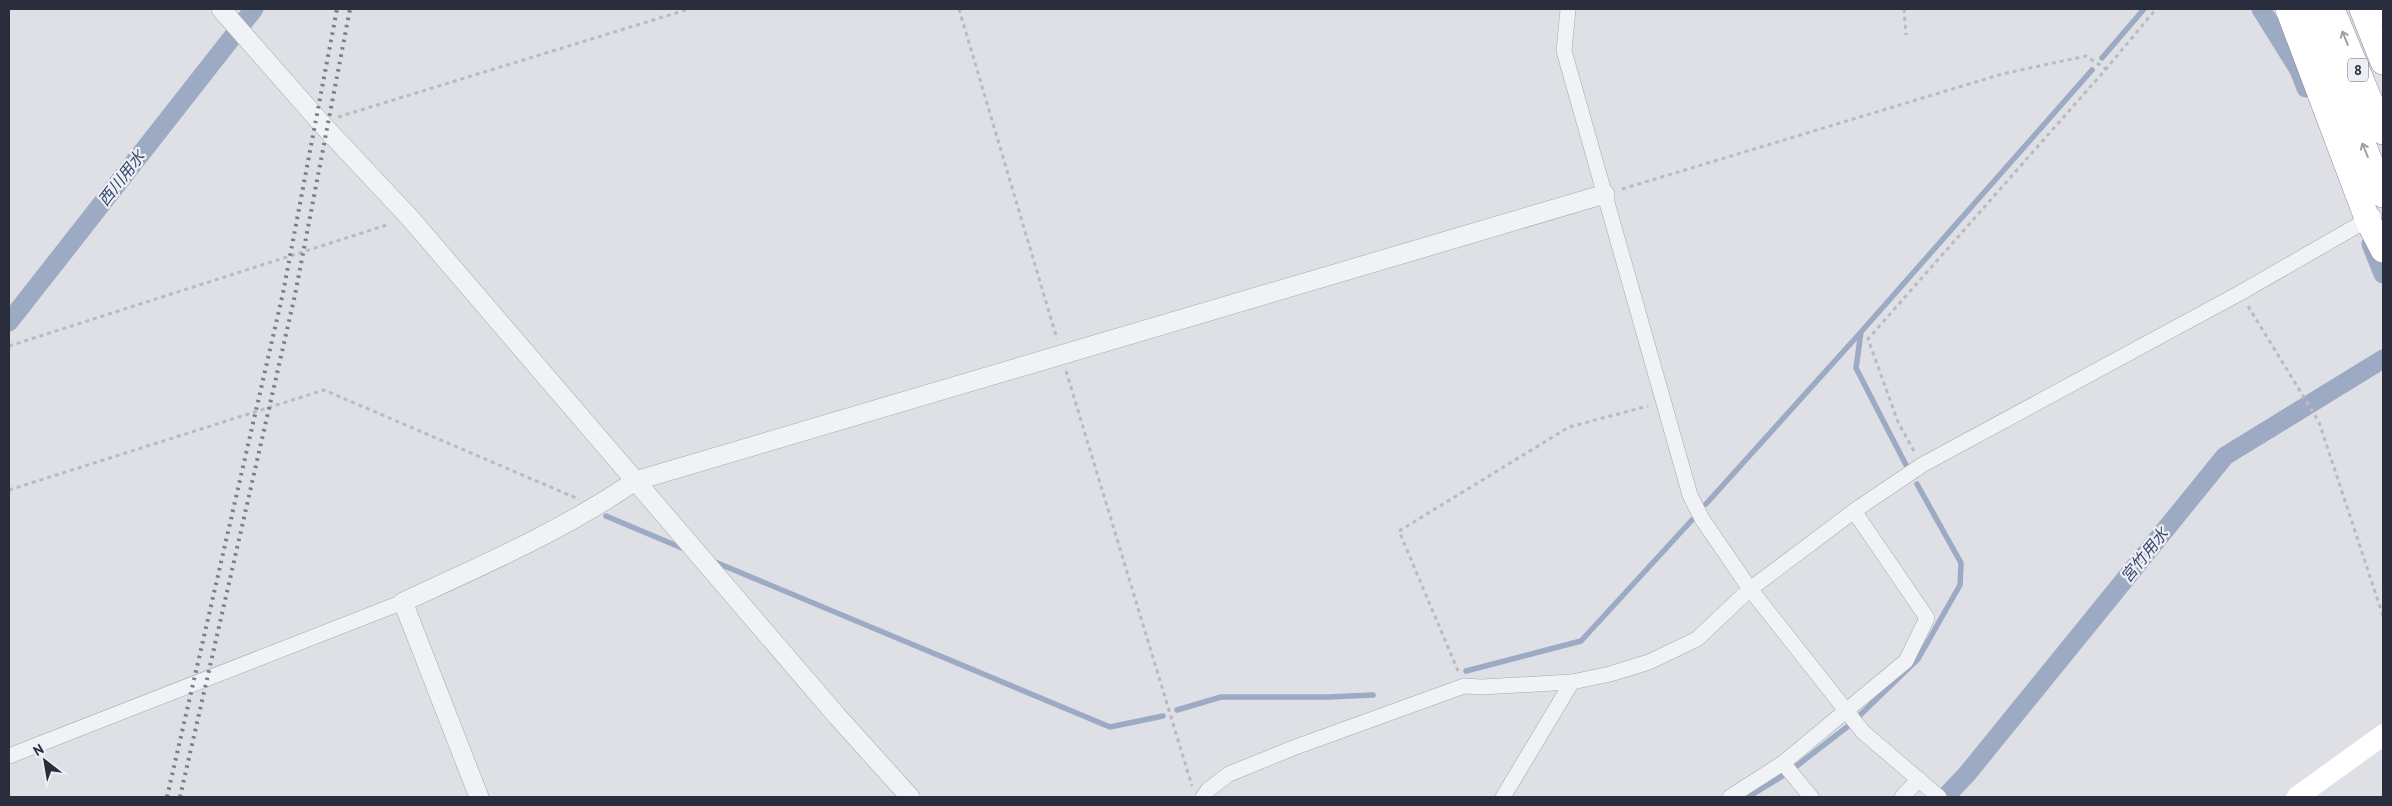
<svg xmlns="http://www.w3.org/2000/svg" width="2392" height="806" viewBox="0 0 2392 806" font-family="'PT Sans','Noto Sans JP',sans-serif">
	<style>
		.lines { fill: none; stroke-linecap: round; stroke-linejoin: round }
		.stream { stroke: #9daac3; stroke-width: 5.5 }
		.canal { stroke: #9daac3; stroke-width: 19 }
		.minor-casing { stroke: #a5a7b0; stroke-width: 16 }
		.tertiary-casing { stroke: #a5a7b0; stroke-width: 20 }
		.trunk-casing { stroke: #878c9c; stroke-width: 26 }
		.path { stroke: #b9bbc1; stroke-width: 3; stroke-dasharray: 4 4; stroke-linecap: butt }
		.minor { stroke: #f1f2f5; stroke-width: 15 }
		.tertiary { stroke: #f1f2f5; stroke-width: 19 }
		.secondary { stroke: #fff; stroke-width: 21 }
		.trunk { stroke: #fff; stroke-width: 25 }
		.rail { stroke: #797e8e; stroke-width: 4; stroke-dasharray: 2.5 5; stroke-linecap: butt }
		.oneway { stroke: #9fa0a7 }
		.labels { text-anchor: middle; stroke-width: 4.5; stroke-linejoin: round; paint-order: stroke }
		.shield { fill: #eeeff4; stroke: #646773; stroke-width: 1 }
		.shield-label { font-size: 14px; font-weight: bold; fill: #292d3c }
		.water-label { font-size: 16px; font-style: italic; fill: #37476c; stroke: #eeeff4 }
	</style>
	<rect width="100%" height="100%" fill="#dfe0e6"/>
	<g class="lines">
		<g class="stream">
			<polyline points="2102,58 2144,9"/>
			<polyline points="1906,465 1856,368 1861,332 2092,70"/>
			<polyline points="1706,504 1861,332"/>
			<polyline points="606,516 682,548"/>
			<polyline points="715,562 1110,727 1163,716"/>
			<polyline points="1466,671 1581,641 1692,520"/>
			<polyline points="1177,710 1221,697 1328,697 1373,695"/>
			<polyline points="1857,718 1918,659 1960,585 1961,563 1917,484"/>
			<polyline points="1794,768 1847,727"/>
			<polyline points="1748,797 1784,775"/>
		</g>
		<g class="canal">
			<polyline points="2261,9 2299,70 2306,88"/>
			<polyline points="242,24 254,9"/>
			<polyline points="2371,244 2383,274"/>
			<polyline points="9,322 234,35"/>
			<polyline points="1945,797 1967,774 2225,456 2383,359"/>
		</g>
		<g class="minor-casing">
			<g id="minor">
				<polyline points="1568,9 1564,51 1690,495 1702,519 1750,589 1863,732 1939,797"/>
				<polyline points="9,756 403,602"/>
				<polyline points="1783,763 1811,797"/>
				<polyline points="1203,797 1208,790 1229,774 1293,748 1464,686 1482,687 1572,682 1610,674 1649,662 1697,639 1750,589 1854,511 1922,465 2240,293 2374,216"/>
				<polyline points="1503,797 1572,682"/>
				<polyline points="1730,797 1783,763 1906,661 1927,618 1854,511"/>
				<polyline points="1902,797 1919,779"/>
			</g>
		</g>
		<g class="tertiary-casing">
			<g id="tertiary">
				<polyline points="221,9 321,123 410,218 837,716 910,797"/>
				<path d="M479,797L403,602C483,565 562,531 635,481L1605,194"/>
			</g>
		</g>
		<g class="trunk-casing">
			<g id="trunk">
				<polyline points="2288,9 2368,221 2383,250"/>
				<polyline points="2311,9 2383,195"/>
				<polyline points="2332,9 2383,132"/>
				<polyline points="2362,9 2383,62"/>
				<polyline points="2382,9 2383,12"/>
			</g>
		</g>
		<g class="path">
			<polyline points="959,9 1057,339"/>
			<polyline points="1904,9 1906,35"/>
			<polyline points="338,117 689,9"/>
			<polyline points="1622,189 2002,74 2086,56 2106,69"/>
			<polyline points="2248,306 2319,422 2383,616"/>
			<polyline points="9,346 390,224"/>
			<polyline points="1066,371 1192,786"/>
			<polyline points="1914,451 1898,422 1868,339 2106,69 2156,9"/>
			<polyline points="9,490 324,390 576,498"/>
			<polyline points="1458,671 1399,531 1569,427 1648,406"/>
		</g>
		<use href="#minor" class="minor"/>
		<use href="#tertiary" class="tertiary"/>
		<polyline class="secondary" points="2297,797 2383,735"/>
		<use href="#trunk" class="trunk"/>
		<g class="rail">
			<polyline points="167,797 283,293 337,9"/>
			<polyline points="180,797 295,295 350,9"/>
		</g>
	</g>
	<defs><path id="oneway-shaft" d="M-6 0H5M1.5-3L5.5 0L1.5 3" fill="none" stroke-width="1.6" stroke-linecap="round" stroke-linejoin="round" transform="scale(1.25)"/></defs>
	<g class="oneway">
		<use href="#oneway-shaft" transform="translate(2345 38) rotate(-112)"/>
		<use href="#oneway-shaft" transform="translate(2365 150) rotate(-112)"/>
	</g>
	<g class="labels">
		<rect class="shield" x="2348" y="58.5" width="20" height="23" rx="4"/>
		<g class="shield-label">
			<text x="2358" y="75">8</text>
		</g>
		<g class="water-label">
			<text transform="translate(121 178) rotate(-52)" y="6">西川用水</text>
			<text transform="translate(2144 555) rotate(-51)" y="6">宮竹用水</text>
		</g>
	</g>
	<rect width="2392" height="806" fill="none" stroke="#292d3c" stroke-width="20"/>
	<g transform="translate(45 761) rotate(329)" stroke="#eeeff4" stroke-width="4" paint-order="stroke">
	<path d="M0-4L9 19L0 12L-9 19Z" fill="#292d3c"/>
	<text y="-8" font-size="14" font-weight="bold" text-anchor="middle" fill="#292d3c">N</text>
	</g>
</svg>
